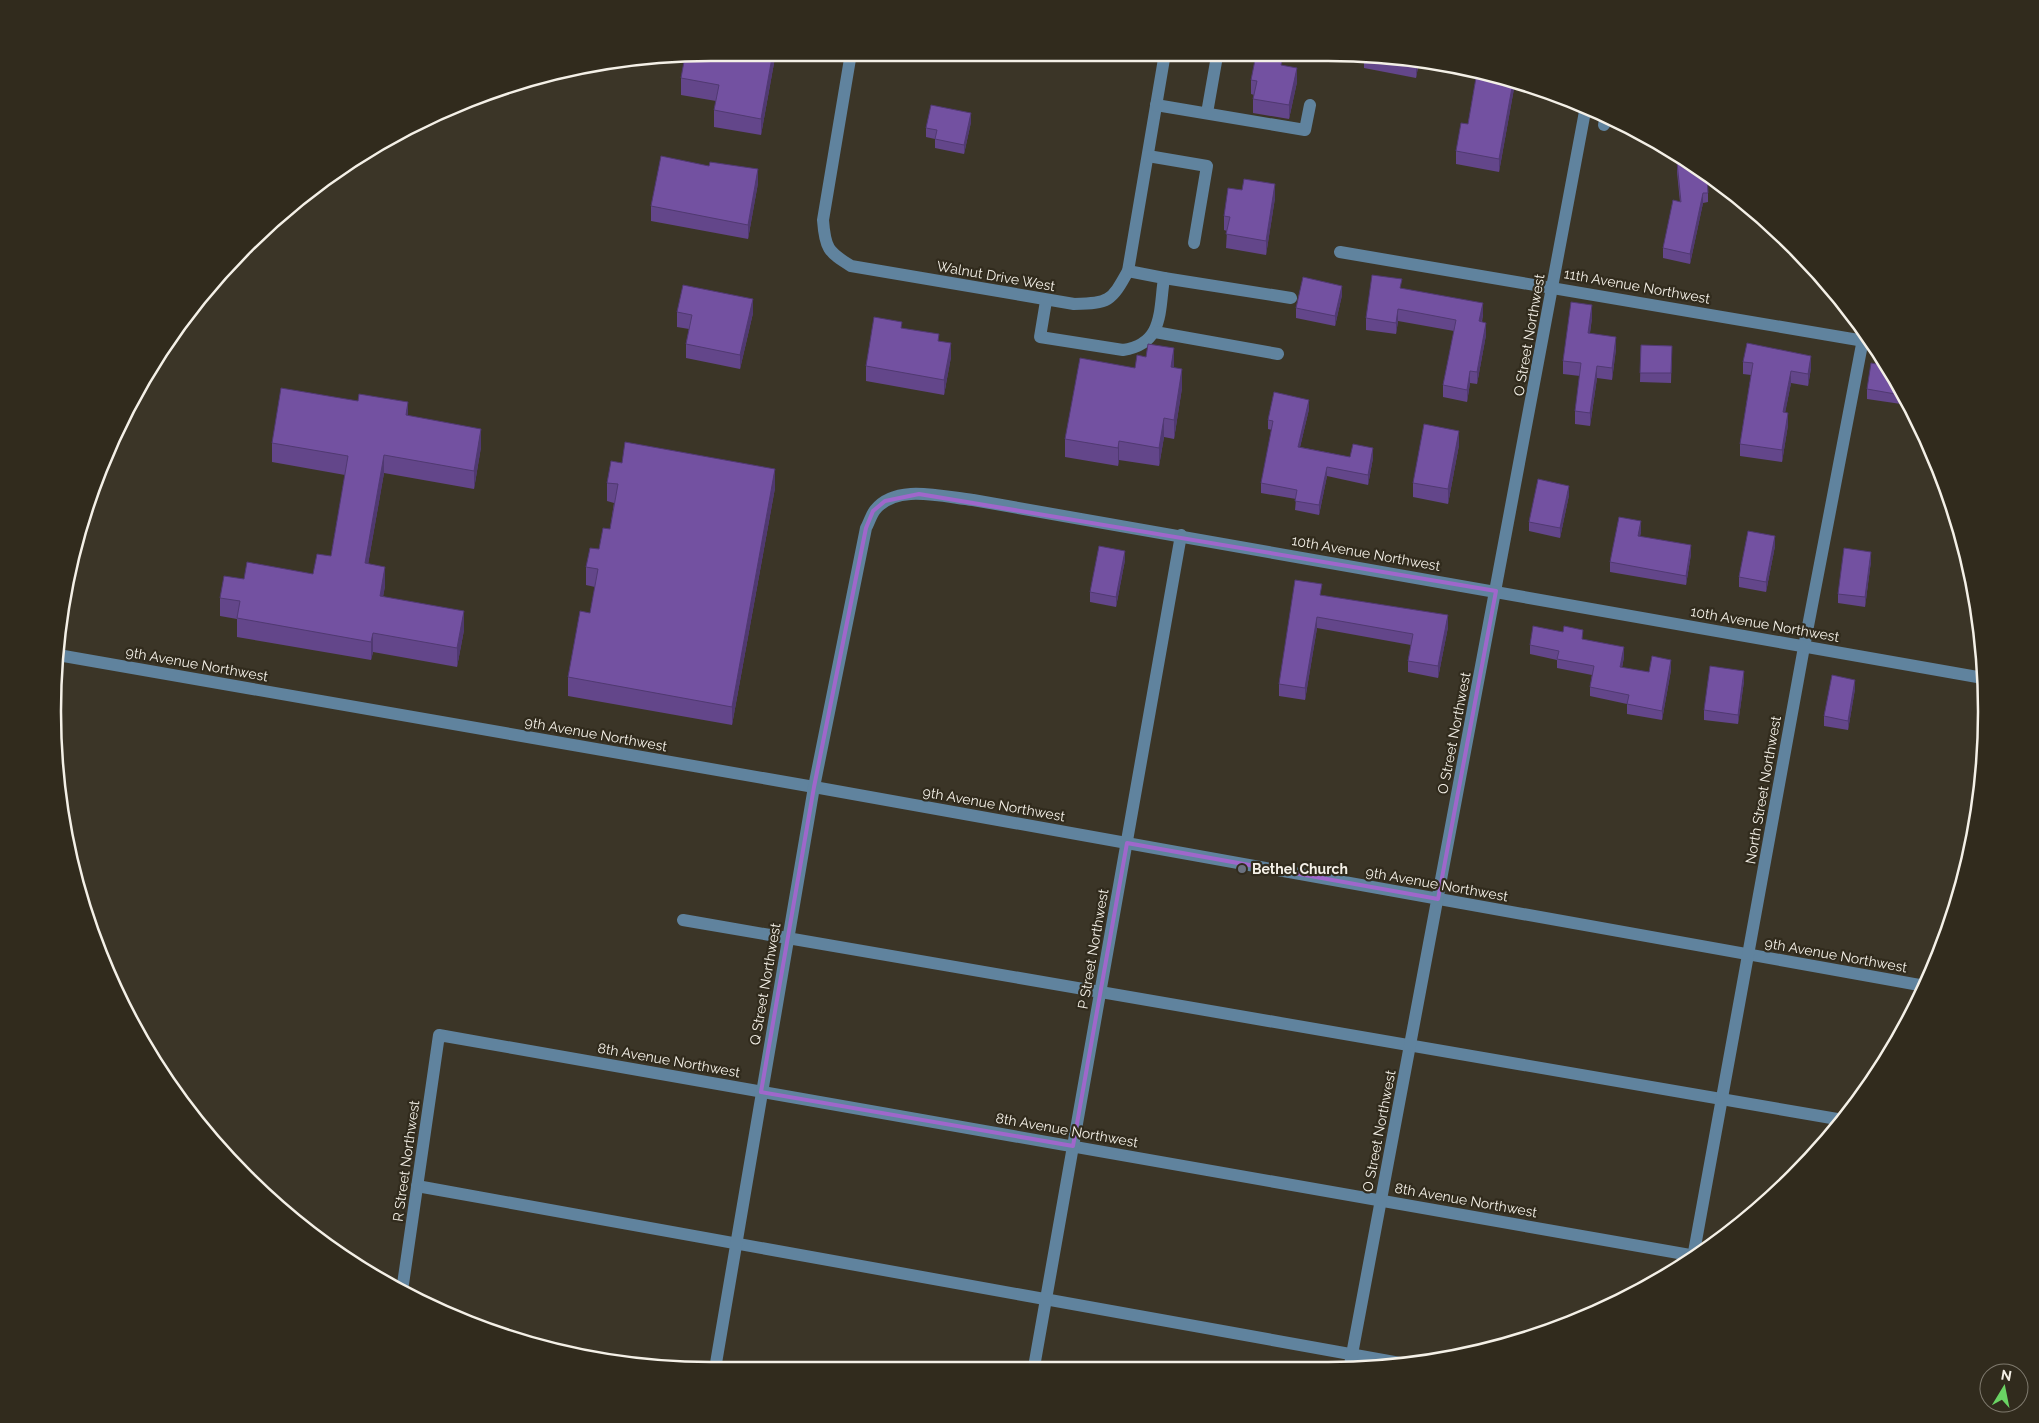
<svg xmlns="http://www.w3.org/2000/svg" width="2039" height="1423" viewBox="0 0 2039 1423" font-family="Raleway,sans-serif">
	<style>
		.lines { fill: none; stroke-linecap: round; stroke-linejoin: round }
		.minor { stroke: #60839e; stroke-width: 12 }
		.wall { fill: #63468a }
		.shaded-wall { fill: #503971 }
		.building { fill: #7351a1; stroke: #503971 }
		.marked { fill: none; stroke: #9f67cb; stroke-width: 4; stroke-linejoin: round }
		.worship-dot { fill: #6b7280; stroke: #312b1d; stroke-width: 2 }
		.labels { text-anchor: middle; stroke-width: 4.5; stroke-linejoin: round; paint-order: stroke }
		.street-label { font-size: 14px; fill: #f4f0e7; stroke: #312b1d }
		.poi-label { font-size: 14px; font-weight: bold; fill: #f4f0e7; stroke: #312b1d; text-anchor: start }
		.rim { fill: none; stroke: #f4f0e7; stroke-width: 2.5 }
	</style>
	<rect width="100%" height="100%" fill="#3b3527"/>
	<g class="lines">
		<g class="minor">
			<path d="M851,53L823,220C825,248 828,252 851,266L1074,304C1109,303 1111,302 1128,271L1165,53"/>
			<polyline points="1197,53 1217,56 1207,113"/>
			<polyline points="1156,105 1305,130 1310,105"/>
			<polyline points="1604,125 1606,116"/>
			<polyline points="1148,156 1207,166 1194,243"/>
			<polyline points="1340,252 1870,342"/>
			<polyline points="1164,278 1291,298"/>
			<path d="M1046,301L1040,337L1123,350C1164,344 1159,311 1164,278L1128,271"/>
			<polyline points="1155,332 1278,354"/>
			<polyline points="58,655 814,787 1925,986"/>
			<polyline points="683,920 1843,1120"/>
			<polyline points="417,1186 1411,1365"/>
			<polyline points="1694,1252 1804,647 1864,334"/>
			<polyline points="402,1291 439,1035 1690,1255"/>
			<polyline points="1350,1365 1586,106"/>
			<polyline points="1034,1367 1181,535"/>
			<path d="M715,1369L814,787L866,528C869,523 871,515 875,510C896,483 943,497 973,500L1983,678"/>
		</g>
	</g>
	<g class="wall">
		<polygon points="712,52 776,52 761,135 714,127 714,110 716,101 681,95 681,78"/>
		<polygon points="1364,56 1419,62 1416,78 1364,68"/>
		<polygon points="1433,63 1456,65 1515,83 1499,172 1456,164 1456,151 1468,124 1477,72"/>
		<polygon points="1282,65 1297,82 1289,119 1253,113 1253,99 1254,95 1251,94 1251,80"/>
		<polygon points="971,122 964,154 935,148 935,139 926,137 926,128"/>
		<polygon points="1677,162 1708,193 1708,202 1703,203 1690,264 1663,258 1663,248 1680,202 1677,172"/>
		<polygon points="758,183 748,239 651,221 651,206"/>
		<polygon points="1275,198 1266,255 1226,248 1227,231 1224,230 1224,216"/>
		<polygon points="1402,289 1483,314 1482,322 1486,335 1477,384 1470,383 1467,402 1443,397 1443,385 1454,331 1398,321 1396,334 1366,330 1366,318"/>
		<polygon points="1342,295 1335,326 1296,318 1296,308"/>
		<polygon points="677,312 753,313 740,369 686,358 686,344 689,329 677,327"/>
		<polygon points="1592,318 1590,333 1616,349 1612,380 1597,378 1590,426 1575,424 1575,411 1580,376 1563,374 1563,361"/>
		<polygon points="902,328 939,341 951,357 944,395 866,381 866,366"/>
		<polygon points="1641,345 1672,346 1671,383 1640,382"/>
		<polygon points="1743,362 1811,368 1808,386 1791,383 1785,412 1788,425 1782,462 1740,456 1740,444 1751,375 1743,374"/>
		<polygon points="1135,368 1174,368 1182,388 1174,439 1164,437 1159,466 1119,460 1118,466 1065,457 1065,439"/>
		<polygon points="1867,389 1903,392 1901,404 1867,399"/>
		<polygon points="1309,409 1300,447 1350,457 1373,458 1368,485 1327,476 1319,515 1295,510 1296,499 1261,493 1261,483 1272,430 1268,429 1268,420"/>
		<polygon points="408,416 481,447 474,489 384,473 368,564 385,586 383,596 464,630 457,667 373,652 371,660 237,637 237,619 220,616 220,598 244,579 313,574 331,556 345,475 272,462 272,443"/>
		<polygon points="1459,445 1448,504 1413,497 1413,483"/>
		<polygon points="607,483 775,488 732,725 568,696 568,677 590,613 595,587 586,585 586,567 599,549 610,529 614,503 607,501"/>
		<polygon points="1569,495 1560,538 1529,531 1529,522"/>
		<polygon points="1641,531 1640,537 1691,554 1686,585 1610,572 1610,562"/>
		<polygon points="1775,546 1766,592 1739,587 1739,577"/>
		<polygon points="1125,560 1116,607 1090,602 1090,592"/>
		<polygon points="1871,561 1865,607 1838,603 1838,594"/>
		<polygon points="1322,595 1448,627 1438,678 1408,672 1408,661 1411,645 1317,628 1305,700 1279,696 1279,684"/>
		<polygon points="1583,639 1624,657 1622,668 1649,672 1671,670 1662,720 1627,714 1627,704 1590,696 1590,687 1592,675 1557,668 1557,660 1530,654 1530,645"/>
		<polygon points="1744,681 1738,724 1704,720 1704,710"/>
		<polygon points="1855,689 1848,730 1824,726 1824,716"/>
	</g>
	<g class="shaded-wall">
		<polygon points="773,52 776,52 761,135 761,119"/>
		<polygon points="1417,61 1419,62 1416,78 1416,64"/>
		<polygon points="1297,68 1297,82 1289,119 1289,105"/>
		<polygon points="1513,82 1515,83 1499,172 1499,159"/>
		<polygon points="971,113 971,122 964,154 964,145"/>
		<polygon points="758,169 758,183 748,239 748,225"/>
		<polygon points="1275,184 1275,198 1266,255 1266,241"/>
		<polygon points="1703,193 1703,203 1690,264 1690,254"/>
		<polygon points="1342,286 1342,295 1335,326 1335,316"/>
		<polygon points="753,299 753,313 740,369 740,355"/>
		<polygon points="1483,303 1483,314 1479,333 1479,321"/>
		<polygon points="1592,305 1592,318 1588,345 1588,333"/>
		<polygon points="1398,309 1398,321 1396,334 1396,323"/>
		<polygon points="1486,323 1486,335 1477,384 1477,372"/>
		<polygon points="1616,337 1616,349 1612,380 1612,368"/>
		<polygon points="951,343 951,357 944,395 944,380"/>
		<polygon points="1174,348 1174,367 1171,386 1171,367"/>
		<polygon points="1811,356 1811,368 1808,386 1808,374"/>
		<polygon points="1597,366 1597,378 1590,426 1590,413"/>
		<polygon points="1182,369 1182,388 1174,439 1174,420"/>
		<polygon points="1470,371 1470,383 1467,402 1467,390"/>
		<polygon points="1791,371 1791,383 1783,424 1783,412"/>
		<polygon points="1902,390 1903,392 1901,404 1901,395"/>
		<polygon points="1309,400 1309,409 1298,456 1298,447"/>
		<polygon points="408,402 408,421 406,415"/>
		<polygon points="1788,413 1788,425 1782,462 1782,450"/>
		<polygon points="1164,418 1164,437 1159,466 1159,448"/>
		<polygon points="481,429 481,447 474,489 474,471"/>
		<polygon points="1459,431 1459,445 1448,504 1448,489"/>
		<polygon points="1119,441 1119,460 1118,466 1118,448"/>
		<polygon points="1373,448 1373,458 1368,485 1368,475"/>
		<polygon points="384,455 384,473 365,582 365,563"/>
		<polygon points="1327,467 1327,476 1319,515 1319,505"/>
		<polygon points="775,469 775,488 732,725 732,707"/>
		<polygon points="1569,486 1569,495 1560,538 1560,528"/>
		<polygon points="1641,521 1641,531 1638,546 1638,536"/>
		<polygon points="1775,536 1775,546 1766,592 1766,582"/>
		<polygon points="1691,545 1691,554 1686,585 1686,576"/>
		<polygon points="1125,551 1125,560 1116,607 1116,597"/>
		<polygon points="1871,552 1871,561 1865,607 1865,597"/>
		<polygon points="385,567 385,586 380,615 380,596"/>
		<polygon points="464,611 464,630 457,667 457,648"/>
		<polygon points="1448,615 1448,627 1438,678 1438,666"/>
		<polygon points="1317,617 1317,628 1305,700 1305,688"/>
		<polygon points="373,633 373,652 371,660 371,642"/>
		<polygon points="1624,647 1624,657 1620,677 1620,667"/>
		<polygon points="1671,660 1671,670 1662,720 1662,711"/>
		<polygon points="1744,671 1744,681 1738,724 1738,715"/>
		<polygon points="1855,680 1855,689 1848,730 1848,721"/>
	</g>
	<g class="building">
		<polygon points="712,52 773,52 761,119 714,110 719,85 681,78 685,56"/>
		<polygon points="1256,55 1282,60 1281,65 1297,68 1289,105 1253,99 1257,81 1251,80"/>
		<polygon points="1381,58 1417,61 1416,64"/>
		<polygon points="1477,72 1513,82 1499,159 1456,151 1461,123 1468,124"/>
		<polygon points="931,105 971,113 964,145 935,139 937,130 926,128"/>
		<polygon points="661,156 709,166 710,162 758,169 748,225 651,206"/>
		<polygon points="1688,161 1707,174 1708,193 1703,193 1690,254 1663,248 1673,200 1681,202 1677,162"/>
		<polygon points="1244,179 1275,184 1266,241 1226,234 1230,217 1224,216 1228,188 1242,190"/>
		<polygon points="1372,275 1402,279 1400,288 1483,303 1479,321 1486,323 1477,372 1470,371 1467,390 1443,385 1456,320 1398,309 1396,323 1366,318"/>
		<polygon points="1303,277 1342,286 1335,316 1296,308"/>
		<polygon points="683,285 753,299 740,355 686,344 692,315 677,312"/>
		<polygon points="1571,302 1592,305 1588,333 1616,337 1612,368 1597,366 1590,413 1575,411 1581,363 1563,361"/>
		<polygon points="874,317 902,322 901,328 939,334 938,341 951,343 944,380 866,366"/>
		<polygon points="1747,343 1811,356 1808,374 1791,371 1783,412 1788,413 1782,450 1740,444 1753,363 1743,362"/>
		<polygon points="1148,344 1174,348 1171,367 1182,369 1174,420 1164,418 1159,448 1119,441 1118,448 1065,439 1080,358 1135,368 1137,355 1146,357"/>
		<polygon points="1641,345 1672,346 1671,373 1640,373"/>
		<polygon points="1871,363 1887,366 1898,382 1902,390 1901,395 1867,389"/>
		<polygon points="281,388 358,401 359,394 408,402 406,415 481,429 474,471 384,455 365,563 385,567 380,596 464,611 457,648 373,633 371,642 237,618 240,601 220,598 224,576 244,579 247,562 313,574 317,554 331,556 348,456 272,443"/>
		<polygon points="1274,392 1309,400 1298,447 1350,457 1353,444 1373,448 1368,475 1327,467 1319,505 1295,501 1297,490 1261,483 1273,421 1268,420"/>
		<polygon points="1424,424 1459,431 1448,489 1413,483"/>
		<polygon points="625,442 775,469 732,707 568,677 580,611 590,613 598,569 586,567 590,548 599,549 603,528 610,529 618,484 607,483 611,461 622,463"/>
		<polygon points="1538,479 1569,486 1560,528 1529,522"/>
		<polygon points="1619,517 1641,521 1638,536 1691,545 1686,576 1610,562"/>
		<polygon points="1748,531 1775,536 1766,582 1739,577"/>
		<polygon points="1099,546 1125,551 1116,597 1090,592"/>
		<polygon points="1844,548 1871,552 1865,597 1838,594"/>
		<polygon points="1295,580 1322,584 1320,595 1448,615 1438,666 1408,661 1413,634 1317,617 1305,688 1279,684"/>
		<polygon points="1533,626 1563,632 1564,626 1583,630 1582,639 1624,647 1620,667 1649,672 1652,656 1671,660 1662,711 1627,704 1629,695 1590,687 1594,666 1557,659 1559,651 1530,645"/>
		<polygon points="1710,666 1744,671 1738,715 1704,710"/>
		<polygon points="1832,675 1855,680 1848,721 1824,716"/>
	</g>
	<path class="marked" d="M919,494L1496,591L1438,899L1127,843L1073,1146L761,1092L814,787L866,528L873,511L885,501Z"/>
	<circle class="worship-dot" cx="1242" cy="869" r="5"/>
	<g class="labels">
		<g class="street-label">
			<text transform="translate(996 276) rotate(10)" y="5">Walnut Drive West</text>
			<text transform="translate(1637 286) rotate(10)" y="5">11th Avenue Northwest</text>
			<text transform="translate(1529 335) rotate(-80)" y="5">O Street Northwest</text>
			<text transform="translate(1366 553) rotate(10)" y="5">10th Avenue Northwest</text>
			<text transform="translate(1765 624) rotate(10)" y="5">10th Avenue Northwest</text>
			<text transform="translate(197 664) rotate(10)" y="5">9th Avenue Northwest</text>
			<text transform="translate(1454 733) rotate(-79)" y="5">O Street Northwest</text>
			<text transform="translate(596 734) rotate(10)" y="5">9th Avenue Northwest</text>
			<text transform="translate(1763 790) rotate(-80)" y="5">North Street Northwest</text>
			<text transform="translate(994 804) rotate(10)" y="5">9th Avenue Northwest</text>
			<text transform="translate(1437 884) rotate(10)" y="5">9th Avenue Northwest</text>
			<text transform="translate(1093 949) rotate(-80)" y="5">P Street Northwest</text>
			<text transform="translate(1836 955) rotate(10)" y="5">9th Avenue Northwest</text>
			<text transform="translate(765 984) rotate(-80)" y="5">Q Street Northwest</text>
			<text transform="translate(669 1060) rotate(10)" y="5">8th Avenue Northwest</text>
			<text transform="translate(1067 1130) rotate(10)" y="5">8th Avenue Northwest</text>
			<text transform="translate(1379 1131) rotate(-79)" y="5">O Street Northwest</text>
			<text transform="translate(406 1161) rotate(-82)" y="5">R Street Northwest</text>
			<text transform="translate(1466 1200) rotate(10)" y="5">8th Avenue Northwest</text>
		</g>
		<g class="poi-label">
			<text x="1252" y="874">Bethel Church</text>
		</g>
	</g>
	<path d="M0 0H2039V1423H0ZM711 61H1328A650 650 0 0 1 1978 711V712A650 650 0 0 1 1328 1362H711A650 650 0 0 1 61 712V711A650 650 0 0 1 711 61Z" fill="#312b1d" fill-rule="evenodd"/>
	<path class="rim" d="M711 61H1328A650 650 0 0 1 1978 711V712A650 650 0 0 1 1328 1362H711A650 650 0 0 1 61 712V711A650 650 0 0 1 711 61Z"/>
	<g transform="translate(2004 1388) rotate(10)"><circle r="24" fill="#312b1d" stroke="#7f7a6e"/>
	<path d="M0-4L9 19L0 12L-9 19Z" fill="#6ad363"/>
	<text y="-8" font-size="14" font-weight="bold" text-anchor="middle" fill="#f4f0e7">N</text>
	</g>
</svg>
